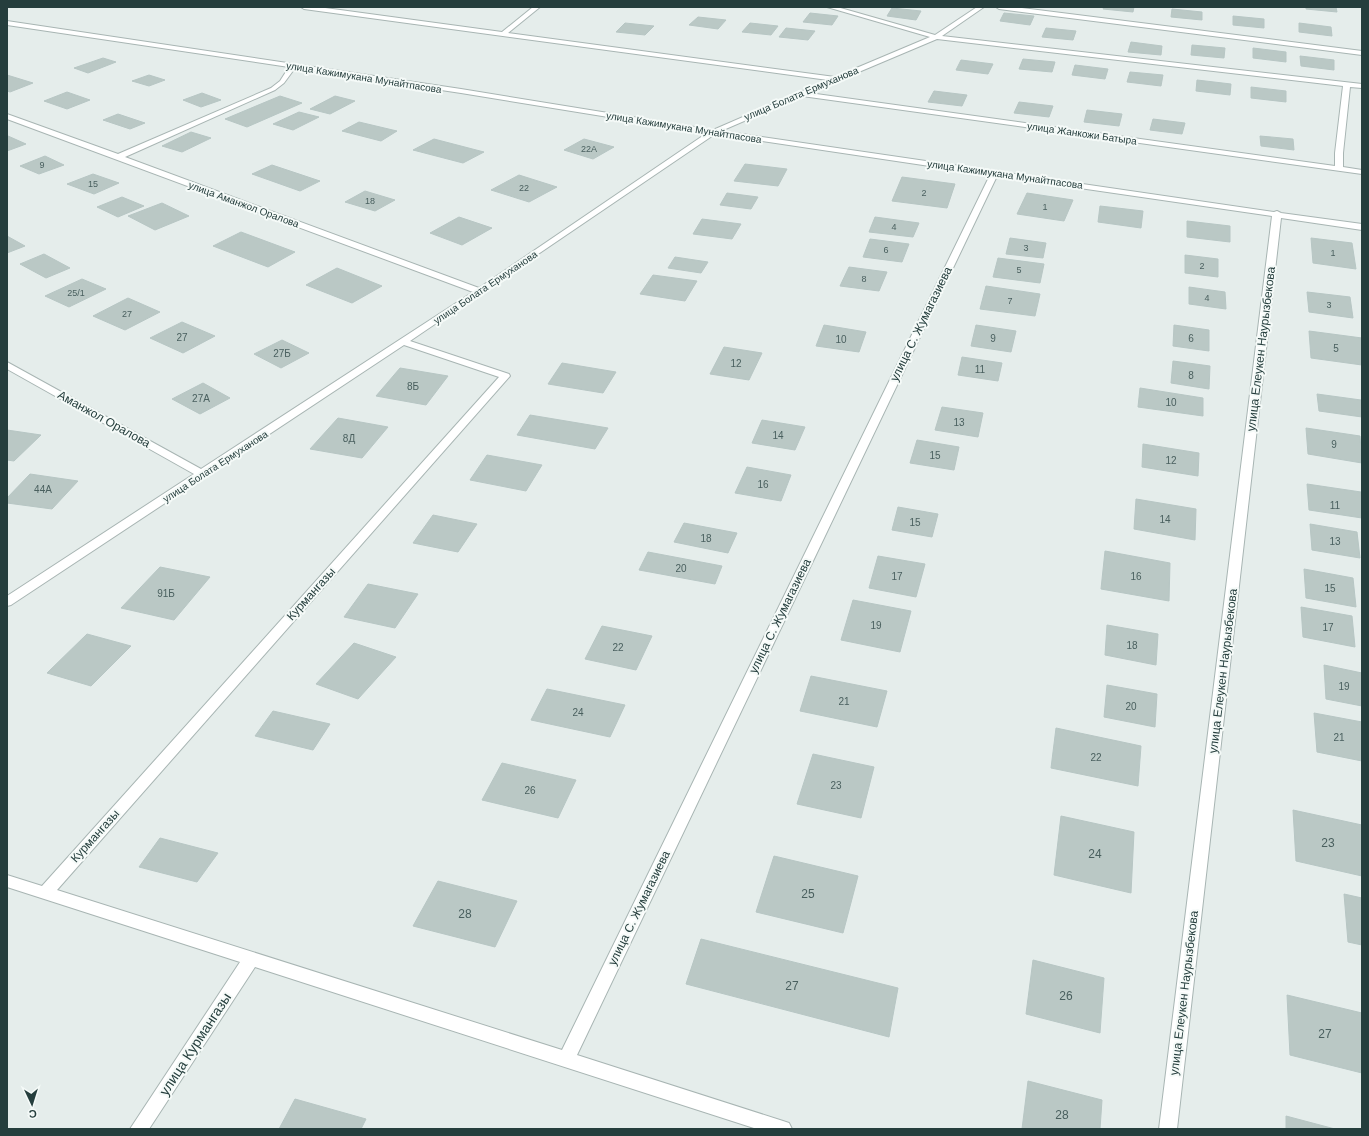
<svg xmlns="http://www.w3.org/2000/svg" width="1369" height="1136" viewBox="0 0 1369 1136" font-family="Arial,sans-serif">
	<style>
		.building { fill: #bac8c5; stroke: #b7c6c4 }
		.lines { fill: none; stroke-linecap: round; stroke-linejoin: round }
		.minor-casing { stroke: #a8b5b3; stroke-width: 2 }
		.minor { fill: #fff; fill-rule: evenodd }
		.labels { text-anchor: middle; stroke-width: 4; stroke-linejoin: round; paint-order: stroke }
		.far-number-label { font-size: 9px; fill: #4a605f }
		.far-street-label { font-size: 10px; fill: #253e3d; stroke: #f5faf8 }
		.number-label { font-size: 10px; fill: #4a605f }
		.street-label { font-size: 12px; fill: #253e3d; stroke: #f5faf8 }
		.near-number-label { font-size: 12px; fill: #4a605f }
		.near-street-label { font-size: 14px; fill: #253e3d; stroke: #f5faf8 }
	</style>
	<rect width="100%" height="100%" fill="#e5edeb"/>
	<g class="building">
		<polygon points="1104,7 1134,7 1133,12 1103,9"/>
		<polygon points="1306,7 1336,7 1337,12 1306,9"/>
		<polygon points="892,8 921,11 916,20 887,16"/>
		<polygon points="1172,9 1202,12 1202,20 1171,17"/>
		<polygon points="810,13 838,16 832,25 803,22"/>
		<polygon points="1004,13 1034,16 1030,25 1000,21"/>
		<polygon points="1233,16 1264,19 1264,28 1233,25"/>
		<polygon points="698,17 726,20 718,29 689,25"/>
		<polygon points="625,23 654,26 645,35 616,32"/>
		<polygon points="750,23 778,26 771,35 742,32"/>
		<polygon points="1299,23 1331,27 1332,36 1299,32"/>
		<polygon points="786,28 815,31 808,40 779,37"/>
		<polygon points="1046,28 1076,31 1073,40 1042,37"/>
		<polygon points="1131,42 1162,46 1161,55 1128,52"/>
		<polygon points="1192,45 1225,48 1224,58 1191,55"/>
		<polygon points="1253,48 1286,52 1286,62 1253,58"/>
		<polygon points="1300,56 1334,60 1334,70 1301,66"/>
		<polygon points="103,58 116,62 88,73 74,68"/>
		<polygon points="1023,59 1055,62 1052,72 1019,69"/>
		<polygon points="961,60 993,64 988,74 956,70"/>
		<polygon points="1075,65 1108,69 1105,79 1072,75"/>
		<polygon points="1130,72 1163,75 1161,86 1127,82"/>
		<polygon points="7,75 33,83 10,92 7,91"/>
		<polygon points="149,75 165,80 149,86 132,81"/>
		<polygon points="1197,80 1231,84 1230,95 1196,91"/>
		<polygon points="1251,87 1286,91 1286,102 1251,98"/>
		<polygon points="934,91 967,95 962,106 928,102"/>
		<polygon points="67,92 90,100 67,109 44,101"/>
		<polygon points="202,93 221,100 201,107 183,100"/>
		<polygon points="280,96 302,103 247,127 225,119"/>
		<polygon points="335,96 355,101 330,114 310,109"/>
		<polygon points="1019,102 1053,106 1049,117 1014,113"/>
		<polygon points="1087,110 1122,114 1119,126 1084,122"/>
		<polygon points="299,112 319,117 293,130 273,124"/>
		<polygon points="118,114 145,123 130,129 103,120"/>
		<polygon points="1153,119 1185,123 1182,134 1150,130"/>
		<polygon points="359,122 397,131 381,141 342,131"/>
		<polygon points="191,132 211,138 182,152 162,146"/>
		<polygon points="7,136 8,136 26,144 7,151"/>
		<polygon points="1260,136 1293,139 1294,150 1261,146"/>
		<polygon points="434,139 484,152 463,163 413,150"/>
		<polygon points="584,139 614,147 593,159 564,150"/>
		<polygon points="45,156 64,165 39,174 20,166"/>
		<polygon points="745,164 787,169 778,186 734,181"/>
		<polygon points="272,165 320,181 300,191 252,174"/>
		<polygon points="93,174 119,183 94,194 67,184"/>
		<polygon points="519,175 557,187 529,202 491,190"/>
		<polygon points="902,177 955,184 947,208 892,201"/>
		<polygon points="365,191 395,200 375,211 345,202"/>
		<polygon points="727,193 758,197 751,209 720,205"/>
		<polygon points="1027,193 1073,200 1064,221 1017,214"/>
		<polygon points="122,197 144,206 118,217 97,207"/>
		<polygon points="162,203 189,216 155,230 128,216"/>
		<polygon points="1100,206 1143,211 1141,228 1098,222"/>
		<polygon points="459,217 492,228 462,245 430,233"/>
		<polygon points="875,217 919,223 913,237 869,232"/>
		<polygon points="702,219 741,224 732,239 693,234"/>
		<polygon points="1187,221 1230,226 1230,242 1187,237"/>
		<polygon points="241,232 295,252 268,267 213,246"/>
		<polygon points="7,236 25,246 7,253"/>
		<polygon points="1010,238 1046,243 1043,258 1006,254"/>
		<polygon points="1311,238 1352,243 1356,269 1313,263"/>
		<polygon points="870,239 909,244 902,262 863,257"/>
		<polygon points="44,254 70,268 46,278 20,264"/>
		<polygon points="1185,255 1218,259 1218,277 1185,273"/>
		<polygon points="675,257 708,262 701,273 668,268"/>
		<polygon points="998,258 1044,264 1040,283 993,277"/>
		<polygon points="849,267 887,272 879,291 840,286"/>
		<polygon points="337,268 382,286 352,303 306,285"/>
		<polygon points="653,275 697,281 685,301 640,294"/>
		<polygon points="82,279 106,289 69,307 45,296"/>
		<polygon points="986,286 1040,294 1035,316 980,309"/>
		<polygon points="1189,287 1225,292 1226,309 1189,304"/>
		<polygon points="1307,292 1350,297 1353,318 1309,312"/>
		<polygon points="128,298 160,312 125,330 93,316"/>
		<polygon points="182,322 215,336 183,353 150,338"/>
		<polygon points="824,325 866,332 859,352 816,346"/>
		<polygon points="976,325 1016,331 1011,352 971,346"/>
		<polygon points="1174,325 1209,330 1209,351 1173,346"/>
		<polygon points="1309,331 1362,338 1362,365 1311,358"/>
		<polygon points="282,340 309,353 281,368 254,354"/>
		<polygon points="724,347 762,353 749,380 710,374"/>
		<polygon points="962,357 1002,363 998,381 958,375"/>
		<polygon points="1173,361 1210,366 1209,389 1171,383"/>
		<polygon points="562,363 616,372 603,393 548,384"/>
		<polygon points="400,368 448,376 426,405 376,396"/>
		<polygon points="203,383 230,398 200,414 172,399"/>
		<polygon points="1140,388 1203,398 1203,416 1138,407"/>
		<polygon points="1317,394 1361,400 1362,417 1319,411"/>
		<polygon points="942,407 983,413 978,437 935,430"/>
		<polygon points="530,415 608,428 595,449 517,435"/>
		<polygon points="338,418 388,427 362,458 310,449"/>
		<polygon points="762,420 805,427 795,450 752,443"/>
		<polygon points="1306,428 1360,436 1362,463 1308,454"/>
		<polygon points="7,430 41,435 14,461 7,460"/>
		<polygon points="917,440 959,447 954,470 910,463"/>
		<polygon points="1143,444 1199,453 1198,476 1142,467"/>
		<polygon points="487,455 542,465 526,491 470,480"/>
		<polygon points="747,467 791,475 781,501 735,493"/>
		<polygon points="30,474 78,481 52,509 7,503 7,498"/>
		<polygon points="1307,484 1361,492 1362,518 1309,510"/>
		<polygon points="1136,499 1196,509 1195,540 1134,529"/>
		<polygon points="898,507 938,514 932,537 892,530"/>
		<polygon points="433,515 477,524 458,552 413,543"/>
		<polygon points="684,523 737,533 728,553 674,542"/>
		<polygon points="1310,524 1357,532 1360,558 1312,550"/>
		<polygon points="1105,551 1170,563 1169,601 1101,589"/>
		<polygon points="648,552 722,566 715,584 639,570"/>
		<polygon points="878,556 925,564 916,597 869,588"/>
		<polygon points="160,567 210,577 174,620 121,608"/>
		<polygon points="1304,569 1353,578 1356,607 1306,598"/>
		<polygon points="368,584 418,594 395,628 344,617"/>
		<polygon points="853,600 911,611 900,652 841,640"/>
		<polygon points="1301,607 1352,616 1355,647 1303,637"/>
		<polygon points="1107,625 1158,634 1156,665 1105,655"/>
		<polygon points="602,626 652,636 636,670 585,659"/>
		<polygon points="87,634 131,646 91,686 47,673"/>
		<polygon points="354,643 396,657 358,699 316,684"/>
		<polygon points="1324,665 1362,673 1362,706 1326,699"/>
		<polygon points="811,676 887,691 877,727 800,711"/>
		<polygon points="1107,685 1157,694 1155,727 1104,717"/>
		<polygon points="547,689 625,705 610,737 531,720"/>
		<polygon points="273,711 330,724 313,750 255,736"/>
		<polygon points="1314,713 1362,722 1362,761 1317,752"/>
		<polygon points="1056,728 1141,746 1138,786 1051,768"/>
		<polygon points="813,754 874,767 861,818 797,804"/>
		<polygon points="502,763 576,780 558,818 482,800"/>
		<polygon points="1293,810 1362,825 1362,876 1296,861"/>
		<polygon points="1061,816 1134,832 1131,893 1054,875"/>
		<polygon points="160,838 218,853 197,882 139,867"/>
		<polygon points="774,856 858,876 843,933 756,912"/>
		<polygon points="438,881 517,901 495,947 413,926"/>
		<polygon points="1344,894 1362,898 1362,945 1348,942"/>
		<polygon points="701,939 898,988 889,1037 686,984"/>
		<polygon points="1033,960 1104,978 1100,1033 1026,1014"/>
		<polygon points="1287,995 1362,1013 1362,1073 1290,1055"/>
		<polygon points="1028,1081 1102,1100 1100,1129 1022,1129"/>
		<polygon points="295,1099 366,1119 361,1129 279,1129"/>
		<polygon points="1286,1116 1335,1129 1286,1129"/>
	</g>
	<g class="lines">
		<g class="minor-casing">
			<g id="minor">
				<path d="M301,7H318L502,32L533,7H540L508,33L835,77L930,37L827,7H837L935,35L977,7H984L942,36L1362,84V88L1350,87L1343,153V167L1362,170V174L802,96L721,131L1274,212L1277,211L1281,213L1362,224V230L1281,218L1177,1129H1159L1272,216L997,176L577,1055L783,1121L789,1123L792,1129H757L255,967L149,1129H130L240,962L7,887V875L42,886L499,377L404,345L11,605L7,606V596L194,474L7,369V362L201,469L473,292L7,119V114L118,154L271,88L280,81L289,67L7,25V21L461,89L713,130L828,80L304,9ZM937,39L1343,86L1335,153V166L809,93ZM295,68L461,93L707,133L479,288L125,157L275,90L284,83ZM715,134L990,175L562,1050L57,890L510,376L509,374L410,341Z"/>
				<polygon points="996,7 1014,7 1362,51 1362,55 999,9"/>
			</g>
		</g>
		<use href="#minor" class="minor"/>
	</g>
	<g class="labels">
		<g class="far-number-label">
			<text x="589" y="152">22А</text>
			<text x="42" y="168">9</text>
			<text x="93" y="187">15</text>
			<text x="524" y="191">22</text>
			<text x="924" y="196">2</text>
			<text x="370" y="204">18</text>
			<text x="1045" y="210">1</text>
			<text x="894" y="230">4</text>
			<text x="1026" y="251">3</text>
			<text x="886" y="253">6</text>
			<text x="1333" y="256">1</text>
			<text x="1202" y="269">2</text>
			<text x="1019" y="273">5</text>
			<text x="864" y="282">8</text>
			<text x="76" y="296">25/1</text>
			<text x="1207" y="301">4</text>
			<text x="1010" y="304">7</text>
			<text x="1329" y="308">3</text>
			<text x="127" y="317">27</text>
		</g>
		<g class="far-street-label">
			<text transform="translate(364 77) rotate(9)" y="4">улица Кажимукана Мунайтпасова</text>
			<text transform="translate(801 93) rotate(-23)" y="4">улица Болата Ермуханова</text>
			<text transform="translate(684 127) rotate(9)" y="4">улица Кажимукана Мунайтпасова</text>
			<text transform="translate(1082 133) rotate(8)" y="4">улица Жанкожи Батыра</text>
			<text transform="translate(1005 174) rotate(8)" y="4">улица Кажимукана Мунайтпасова</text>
			<text transform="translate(244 204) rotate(20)" y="4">улица Аманжол Оралова</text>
			<text transform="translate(485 287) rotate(-34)" y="4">улица Болата Ермуханова</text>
			<text transform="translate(215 466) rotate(-33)" y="4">улица Болата Ермуханова</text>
		</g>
		<g class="number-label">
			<text x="182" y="341">27</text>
			<text x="993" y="342">9</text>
			<text x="1191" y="342">6</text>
			<text x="841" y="343">10</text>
			<text x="1336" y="352">5</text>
			<text x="282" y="357">27Б</text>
			<text x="736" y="367">12</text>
			<text x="980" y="373">11</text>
			<text x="1191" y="379">8</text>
			<text x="413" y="390">8Б</text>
			<text x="201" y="402">27А</text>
			<text x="1171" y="406">10</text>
			<text x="959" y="426">13</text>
			<text x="778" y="439">14</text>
			<text x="349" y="442">8Д</text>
			<text x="1334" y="448">9</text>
			<text x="935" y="459">15</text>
			<text x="1171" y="464">12</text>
			<text x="763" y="488">16</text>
			<text x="43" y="493">44А</text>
			<text x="1335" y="509">11</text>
			<text x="1165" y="523">14</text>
			<text x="915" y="526">15</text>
			<text x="706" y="542">18</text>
			<text x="1335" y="545">13</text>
			<text x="681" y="572">20</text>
			<text x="897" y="580">17</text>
			<text x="1136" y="580">16</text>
			<text x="1330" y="592">15</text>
			<text x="166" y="597">91Б</text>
			<text x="876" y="629">19</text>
			<text x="1328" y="631">17</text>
			<text x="1132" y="649">18</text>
			<text x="618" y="651">22</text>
			<text x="1344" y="690">19</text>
			<text x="844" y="705">21</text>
			<text x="1131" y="710">20</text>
			<text x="578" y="716">24</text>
			<text x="1339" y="741">21</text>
			<text x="1096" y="761">22</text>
			<text x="836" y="789">23</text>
			<text x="530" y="794">26</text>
		</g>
		<g class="street-label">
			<text transform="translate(921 324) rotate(-64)" y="4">улица С. Жумагазиева</text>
			<text transform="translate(1261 349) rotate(-83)" y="4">улица Елеукен Наурызбекова</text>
			<text transform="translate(104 419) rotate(29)" y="4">Аманжол Оралова</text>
			<text transform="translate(311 594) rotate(-48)" y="4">Курмангазы</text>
			<text transform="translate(780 616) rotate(-64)" y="4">улица С. Жумагазиева</text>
			<text transform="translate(1223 671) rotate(-83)" y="4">улица Елеукен Наурызбекова</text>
			<text transform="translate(95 836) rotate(-48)" y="4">Курмангазы</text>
			<text transform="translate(639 908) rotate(-64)" y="4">улица С. Жумагазиева</text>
			<text transform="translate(1184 993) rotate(-83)" y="4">улица Елеукен Наурызбекова</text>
		</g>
		<g class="near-number-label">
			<text x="1328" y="847">23</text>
			<text x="1095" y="858">24</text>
			<text x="808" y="898">25</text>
			<text x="465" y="918">28</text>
			<text x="792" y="990">27</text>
			<text x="1066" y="1000">26</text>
			<text x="1325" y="1038">27</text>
			<text x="1062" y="1119">28</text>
		</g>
		<g class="near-street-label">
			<text transform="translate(195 1044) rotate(-57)" y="5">улица Курмангазы</text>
		</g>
	</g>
	<rect width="1369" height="1136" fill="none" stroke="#253e3d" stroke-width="16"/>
	<g transform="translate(32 1104) rotate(176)" stroke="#f5faf8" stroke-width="3" paint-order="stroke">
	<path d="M0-3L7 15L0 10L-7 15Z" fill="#253e3d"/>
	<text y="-6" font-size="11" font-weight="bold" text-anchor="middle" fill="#253e3d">С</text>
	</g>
</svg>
